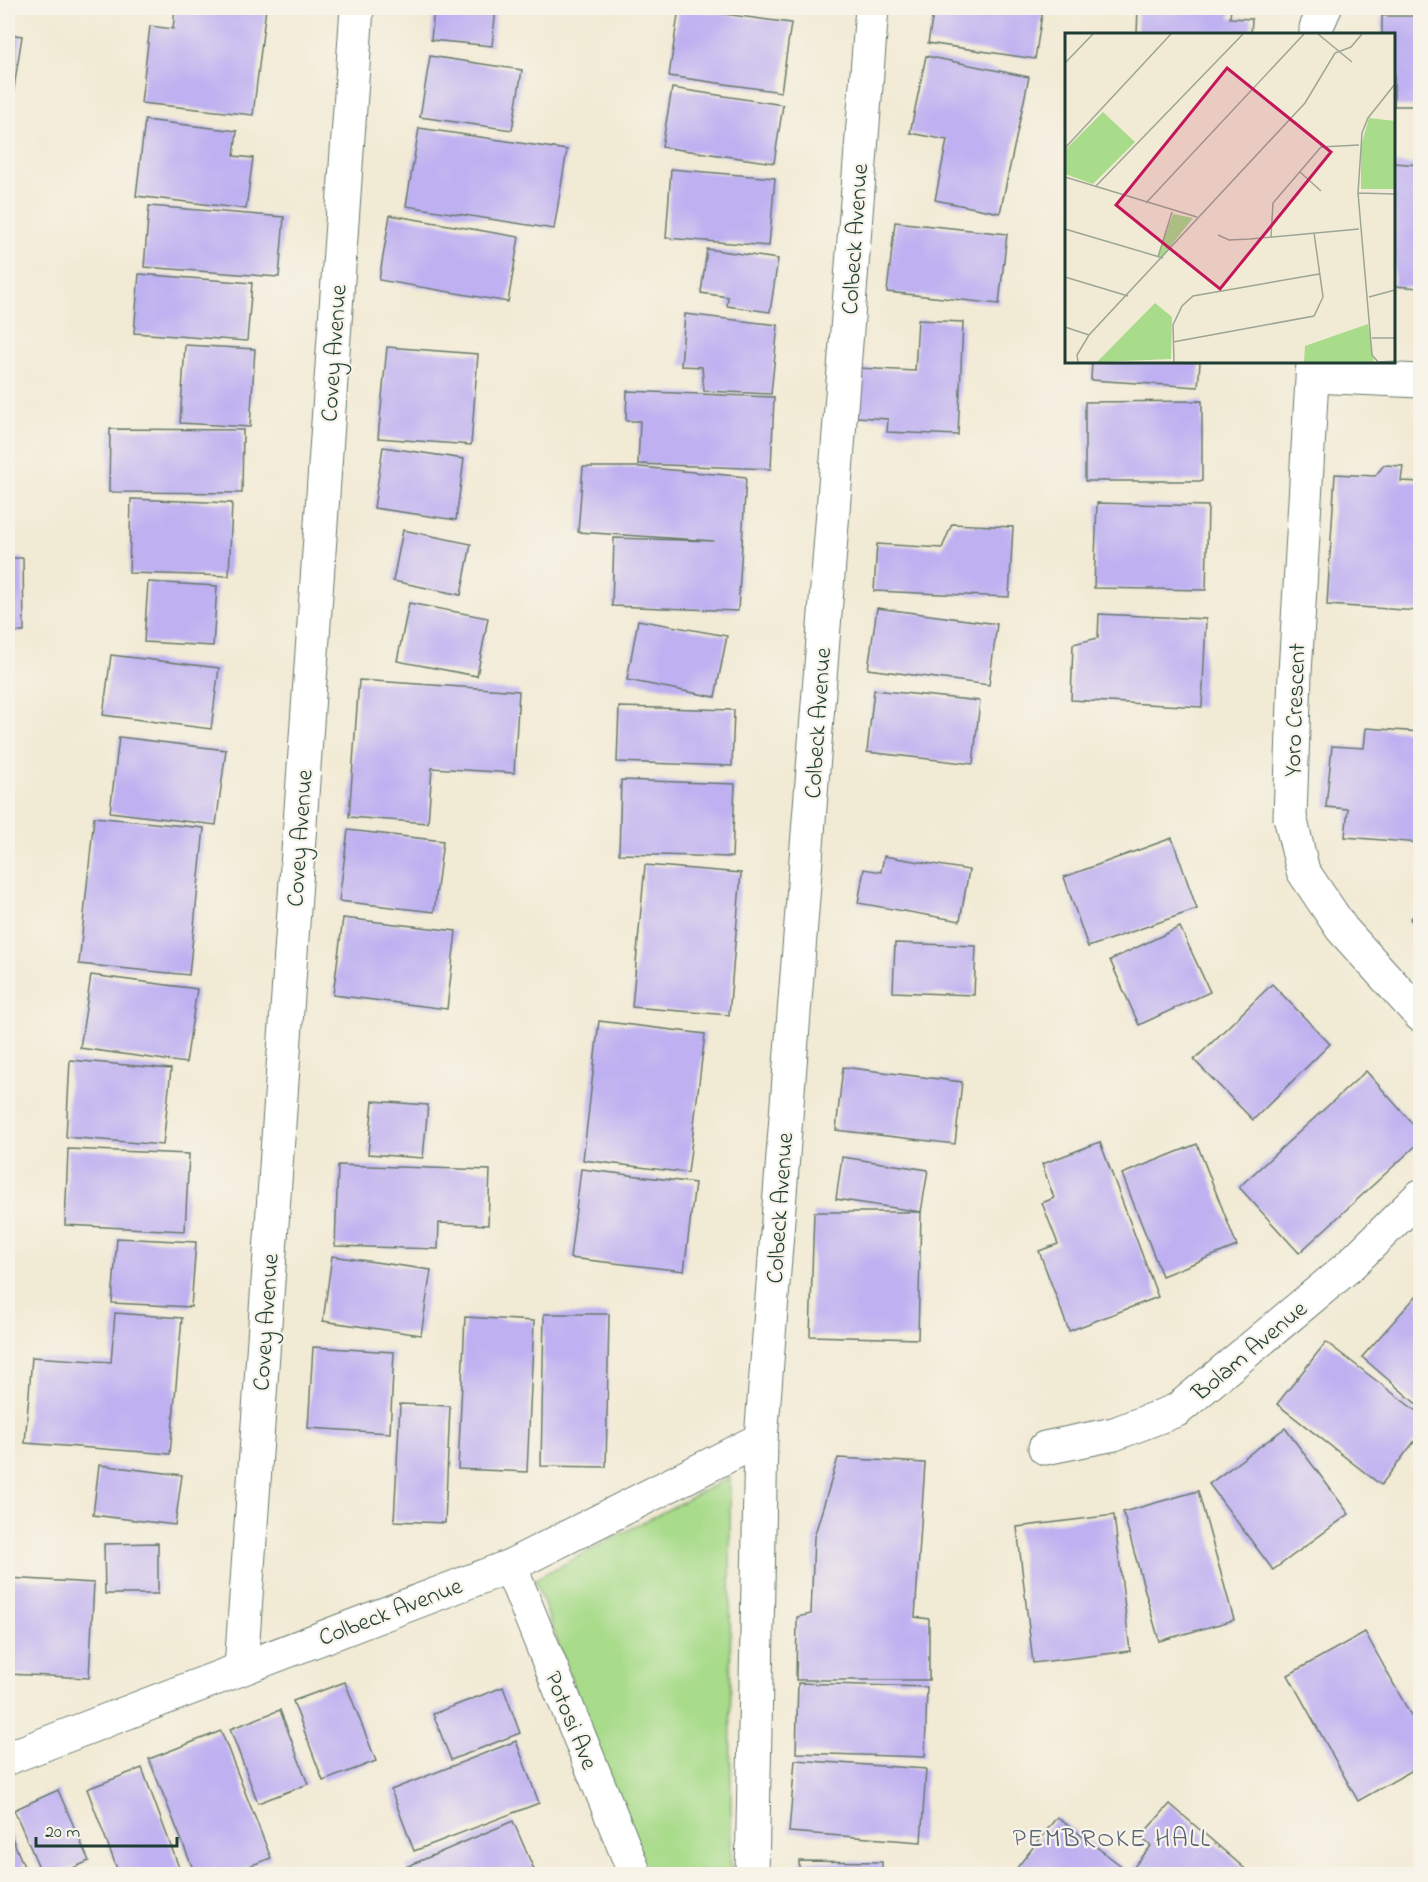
<svg xmlns="http://www.w3.org/2000/svg" width="1428" height="1882" viewBox="0 0 1428 1882" font-family="'Indie Flower',sans-serif">
	<style>
		.green { fill: #a8db8a; stroke: #648c5f; stroke-width: 1.5 }
		.building { fill: #beb0f1 }
		.lines { fill: none; stroke-linecap: round; stroke-linejoin: round }
		.minor-casing { stroke: #687a6c; stroke-width: 35 }
		.minor { stroke: #fff; stroke-width: 33 }
		.labels { text-anchor: middle; stroke-width: 4.5; stroke-linejoin: round; paint-order: stroke }
		.street-label { font-size: 24px; fill: #1f3d34; stroke: #f7f3e8 }
		.neighbourhood-label { font-size: 26px; letter-spacing: 1.5px; fill: #576576; stroke: #f7f3e8 }
		.inset-road { fill: none; stroke: #9da594; stroke-width: 1.5 }
		.view { fill: #c2185b; fill-opacity: 0.15; stroke: #c2185b; stroke-width: 3 }
		.inset-edge { fill: none; stroke: #1f3d34; stroke-width: 3 }
	</style>
	<rect width="100%" height="100%" fill="#f7f3e8"/>
	<filter id="ink" filterUnits="userSpaceOnUse"><feTurbulence type="fractalNoise" baseFrequency=".0167" numOctaves="2"/><feDisplacementMap in="SourceGraphic" scale="12" xChannelSelector="R" yChannelSelector="G"/><feConvolveMatrix kernelMatrix="1 2 1 2 8 2 1 2 1" color-interpolation-filters="sRGB"/></filter>
	<filter id="wash" filterUnits="userSpaceOnUse"><feTurbulence type="fractalNoise" baseFrequency=".008" numOctaves="4" result="noise"/><feDisplacementMap in="SourceGraphic" scale="24" xChannelSelector="R" yChannelSelector="G"/><feGaussianBlur stdDeviation="1.35" result="paint"/><feColorMatrix in="noise" values="0 0 0 0 0 0 0 0 0 0 0 0 0 0 0 0 0 1.4 0 .05"/><feComposite in="paint" operator="in"/></filter>
	<g filter="url(#wash)">
		<rect width="100%" height="100%" fill="#f1ead4"/>
		<polygon class="green" points="730,1477 731,1874 641,1874 535,1579"/>
		<g id="blocks">
			<g class="building">
				<polygon points="175,8 266,8 253,115 141,103 150,26 173,29"/>
				<polygon points="434,8 496,8 492,46 431,40"/>
				<polygon points="679,8 791,23 781,92 669,76"/>
				<polygon points="934,8 1043,8 1035,59 928,43"/>
				<polygon points="1138,8 1231,8 1230,18 1252,19 1251,34 1137,34"/>
				<polygon points="1382,16 1420,16 1420,106 1394,106 1394,34 1382,34"/>
				<polygon points="8,34 22,36 9,120 8,120"/>
				<polygon points="430,56 522,70 512,130 420,117"/>
				<polygon points="926,56 1029,77 1000,213 935,200 947,140 910,133"/>
				<polygon points="672,88 783,105 774,163 662,147"/>
				<polygon points="145,120 237,131 234,156 253,158 246,209 136,196"/>
				<polygon points="419,128 567,150 554,229 406,206"/>
				<polygon points="1394,163 1420,165 1420,288 1394,286"/>
				<polygon points="671,169 775,178 769,246 666,238"/>
				<polygon points="149,206 284,217 279,277 144,267"/>
				<polygon points="390,215 519,237 508,302 379,280"/>
				<polygon points="895,222 1007,234 999,304 887,292"/>
				<polygon points="707,249 778,259 770,312 727,306 728,297 701,293"/>
				<polygon points="139,274 252,283 247,341 134,333"/>
				<polygon points="685,314 778,325 771,394 704,391 702,367 681,366"/>
				<polygon points="918,320 963,322 958,435 887,432 888,419 857,417 859,368 915,371"/>
				<polygon points="185,345 255,349 250,427 180,423"/>
				<polygon points="387,347 478,354 471,445 378,438"/>
				<polygon points="1092,362 1200,362 1198,387 1091,380"/>
				<polygon points="627,391 774,397 771,469 638,464 640,421 626,421"/>
				<polygon points="1202,401 1202,481 1085,481 1085,402"/>
				<polygon points="110,429 243,430 242,493 109,492"/>
				<polygon points="383,447 464,459 456,520 374,508"/>
				<polygon points="1384,465 1403,466 1401,481 1420,482 1420,611 1327,605 1335,474 1375,476"/>
				<polygon points="583,467 640,467 746,477 738,611 612,606 614,538 714,541 578,532"/>
				<polygon points="131,499 232,503 229,576 129,573"/>
				<polygon points="1097,503 1208,506 1206,590 1094,588"/>
				<polygon points="952,524 1013,527 1009,597 874,591 877,544 942,548"/>
				<polygon points="403,530 471,544 461,595 393,581"/>
				<polygon points="8,558 23,558 24,632 8,632"/>
				<polygon points="148,582 217,586 213,646 144,642"/>
				<polygon points="409,603 488,618 477,676 397,661"/>
				<polygon points="877,608 997,624 989,685 868,669"/>
				<polygon points="1099,614 1206,619 1202,707 1071,700 1073,644 1098,638"/>
				<polygon points="638,620 727,636 715,697 627,680"/>
				<polygon points="111,655 219,668 211,729 103,715"/>
				<polygon points="359,680 519,691 514,773 432,768 428,823 349,817"/>
				<polygon points="874,690 980,701 973,764 867,752"/>
				<polygon points="619,707 734,710 732,766 617,762"/>
				<polygon points="1366,728 1420,732 1420,843 1345,837 1348,809 1326,807 1332,746 1364,748"/>
				<polygon points="119,737 226,750 216,825 110,812"/>
				<polygon points="621,780 735,784 732,857 619,854"/>
				<polygon points="94,817 204,828 189,975 79,964"/>
				<polygon points="348,830 443,841 434,912 339,901"/>
				<polygon points="1172,838 1197,909 1088,947 1064,877"/>
				<polygon points="884,856 969,870 960,921 858,903 864,869 881,872"/>
				<polygon points="645,865 741,873 729,1015 632,1007"/>
				<polygon points="1420,910 1420,932 1410,919"/>
				<polygon points="343,918 456,931 447,1009 333,995"/>
				<polygon points="1180,927 1210,992 1139,1025 1110,960"/>
				<polygon points="895,943 976,946 974,995 893,992"/>
				<polygon points="91,975 197,989 186,1063 80,1048"/>
				<polygon points="1272,984 1330,1044 1253,1120 1194,1060"/>
				<polygon points="599,1021 705,1034 688,1173 583,1160"/>
				<polygon points="70,1060 171,1069 163,1145 66,1137"/>
				<polygon points="843,1067 962,1082 955,1144 836,1130"/>
				<polygon points="1366,1071 1420,1132 1420,1142 1299,1253 1239,1187"/>
				<polygon points="373,1101 428,1105 423,1158 368,1154"/>
				<polygon points="1100,1142 1158,1297 1069,1331 1039,1251 1058,1244 1042,1203 1054,1198 1042,1164"/>
				<polygon points="1197,1144 1237,1246 1162,1276 1122,1174"/>
				<polygon points="68,1149 189,1154 185,1231 65,1225"/>
				<polygon points="842,1157 928,1170 921,1212 836,1199"/>
				<polygon points="338,1165 490,1170 488,1225 439,1223 438,1249 335,1246"/>
				<polygon points="581,1169 695,1183 684,1271 570,1258"/>
				<polygon points="814,1212 921,1212 918,1339 810,1336"/>
				<polygon points="117,1238 196,1242 191,1307 112,1303"/>
				<polygon points="332,1256 431,1270 421,1335 323,1321"/>
				<polygon points="1418,1294 1420,1296 1420,1407 1362,1357"/>
				<polygon points="115,1313 182,1318 170,1454 25,1443 32,1357 111,1362"/>
				<polygon points="544,1314 609,1314 606,1467 541,1466"/>
				<polygon points="465,1317 534,1321 527,1472 458,1469"/>
				<polygon points="1326,1342 1420,1414 1420,1434 1381,1485 1277,1404"/>
				<polygon points="313,1347 394,1352 390,1433 308,1428"/>
				<polygon points="400,1404 450,1406 445,1523 394,1521"/>
				<polygon points="1285,1428 1349,1514 1273,1570 1209,1484"/>
				<polygon points="838,1458 925,1463 915,1617 929,1619 929,1680 796,1680 797,1617 811,1614 814,1537"/>
				<polygon points="99,1465 182,1475 175,1525 93,1515"/>
				<polygon points="1198,1491 1234,1620 1159,1641 1123,1512"/>
				<polygon points="1114,1515 1130,1651 1033,1663 1017,1527"/>
				<polygon points="158,1543 158,1594 105,1594 104,1544"/>
				<polygon points="8,1578 94,1583 89,1678 8,1674"/>
				<polygon points="1365,1632 1420,1732 1420,1766 1358,1801 1288,1675"/>
				<polygon points="345,1682 376,1761 323,1781 293,1701"/>
				<polygon points="798,1683 927,1687 925,1757 796,1753"/>
				<polygon points="503,1687 520,1733 451,1760 433,1714"/>
				<polygon points="280,1710 308,1784 258,1803 230,1729"/>
				<polygon points="221,1731 271,1858 244,1868 246,1874 195,1874 149,1759"/>
				<polygon points="516,1741 539,1803 414,1851 391,1790"/>
				<polygon points="795,1760 926,1769 921,1842 789,1832"/>
				<polygon points="142,1768 181,1873 177,1874 119,1874 87,1789"/>
				<polygon points="58,1790 89,1861 59,1874 42,1874 14,1810"/>
				<polygon points="1170,1804 1251,1874 1141,1874 1133,1868 1151,1846 1140,1837"/>
				<polygon points="1057,1817 1132,1874 1012,1874"/>
				<polygon points="513,1821 536,1874 409,1874 406,1867"/>
				<polygon points="8,1828 27,1874 8,1874"/>
				<polygon points="799,1861 882,1862 882,1874 799,1874"/>
			</g>
		</g>
	</g>
	<g filter="url(#ink)">
		<use href="#blocks" fill-opacity="0" stroke="#687a6c" stroke-width="1.5"/>
		<g class="lines">
			<g class="minor-casing">
				<g id="minor">
					<polyline points="1316,34 1316,28 1325,8"/>
					<polyline points="1313,362 1295,673 1290,817 1303,871 1342,929 1420,1015"/>
					<polyline points="1313,376 1420,381"/>
					<polyline points="1045,1448 1114,1434 1177,1410 1348,1267 1420,1196"/>
					<polyline points="510,1566 635,1874"/>
					<polyline points="241,1668 357,8"/>
					<polyline points="8,1758 510,1566 761,1439"/>
					<polyline points="752,1874 761,1439 872,8"/>
				</g>
			</g>
			<use href="#minor" class="minor"/>
		</g>
	</g>
	<g class="labels">
		<g class="street-label">
			<text transform="translate(854 239) rotate(-86)" y="8">Colbeck Avenue</text>
			<text transform="translate(333 353) rotate(-86)" y="8">Covey Avenue</text>
			<text transform="translate(1294 710) rotate(-88)" y="8">Yoro Crescent</text>
			<text transform="translate(817 723) rotate(-86)" y="8">Colbeck Avenue</text>
			<text transform="translate(299 838) rotate(-86)" y="8">Covey Avenue</text>
			<text transform="translate(779 1208) rotate(-86)" y="8">Colbeck Avenue</text>
			<text transform="translate(265 1322) rotate(-86)" y="8">Covey Avenue</text>
			<text transform="translate(1249 1350) rotate(-40)" y="8">Bolam Avenue</text>
			<text transform="translate(390 1611) rotate(-21)" y="8">Colbeck Avenue</text>
			<text transform="translate(572 1720) rotate(68)" y="8">Potosi Ave</text>
		</g>
		<g class="neighbourhood-label">
			<text x="1112" y="1846">PEMBROKE HALL</text>
		</g>
	</g>
	<g transform="translate(1065 33)">
		<rect width="330" height="330" fill="#f1ead4"/>
		<path d="M38,79L70,109L28,151L0,141V117ZM304,85L330,88V156H296V113ZM108,181L128,185L96,225L93,222ZM90,270L107,284L106,326L32,329ZM303,291L309,329H239L240,313Z" fill="#a8db8a"/>
		<path class="inset-road" d="M253,1L287,29M0,30L28,1M330,51L303,85L297,100L293,160L307,322L313,329L330,328M0,115L106,1M235,139L256,158M0,144L132,184M30,154L178,1M293,160L330,161M81,170L239,1M0,196L98,225M153,202L164,207L185,206L294,196M206,204L208,170L256,114L294,112M93,224L107,179M0,244L63,263M304,264L330,257M0,294L24,302M307,305H330M108,309L249,283L258,264L249,200M13,329L12,322L24,302L240,70L270,20L286,14L297,1M109,329L108,292L117,273L128,263L254,241"/>
		<path class="view" d="M162,35L266,119L155,256L51,172Z"/>
		<rect width="330" height="330" class="inset-edge"/>
	</g>
	<rect width="1428" height="1882" fill="none" stroke="#f7f3e8" stroke-width="30"/>
	<path d="M36 1837v9h141v-9" fill="none" stroke="#1f3d34" stroke-width="3"/>
	<text x="45" y="1837" font-size="18" fill="#1f3d34" stroke="#f7f3e8" stroke-width="4.5" paint-order="stroke">20 m</text>
</svg>
